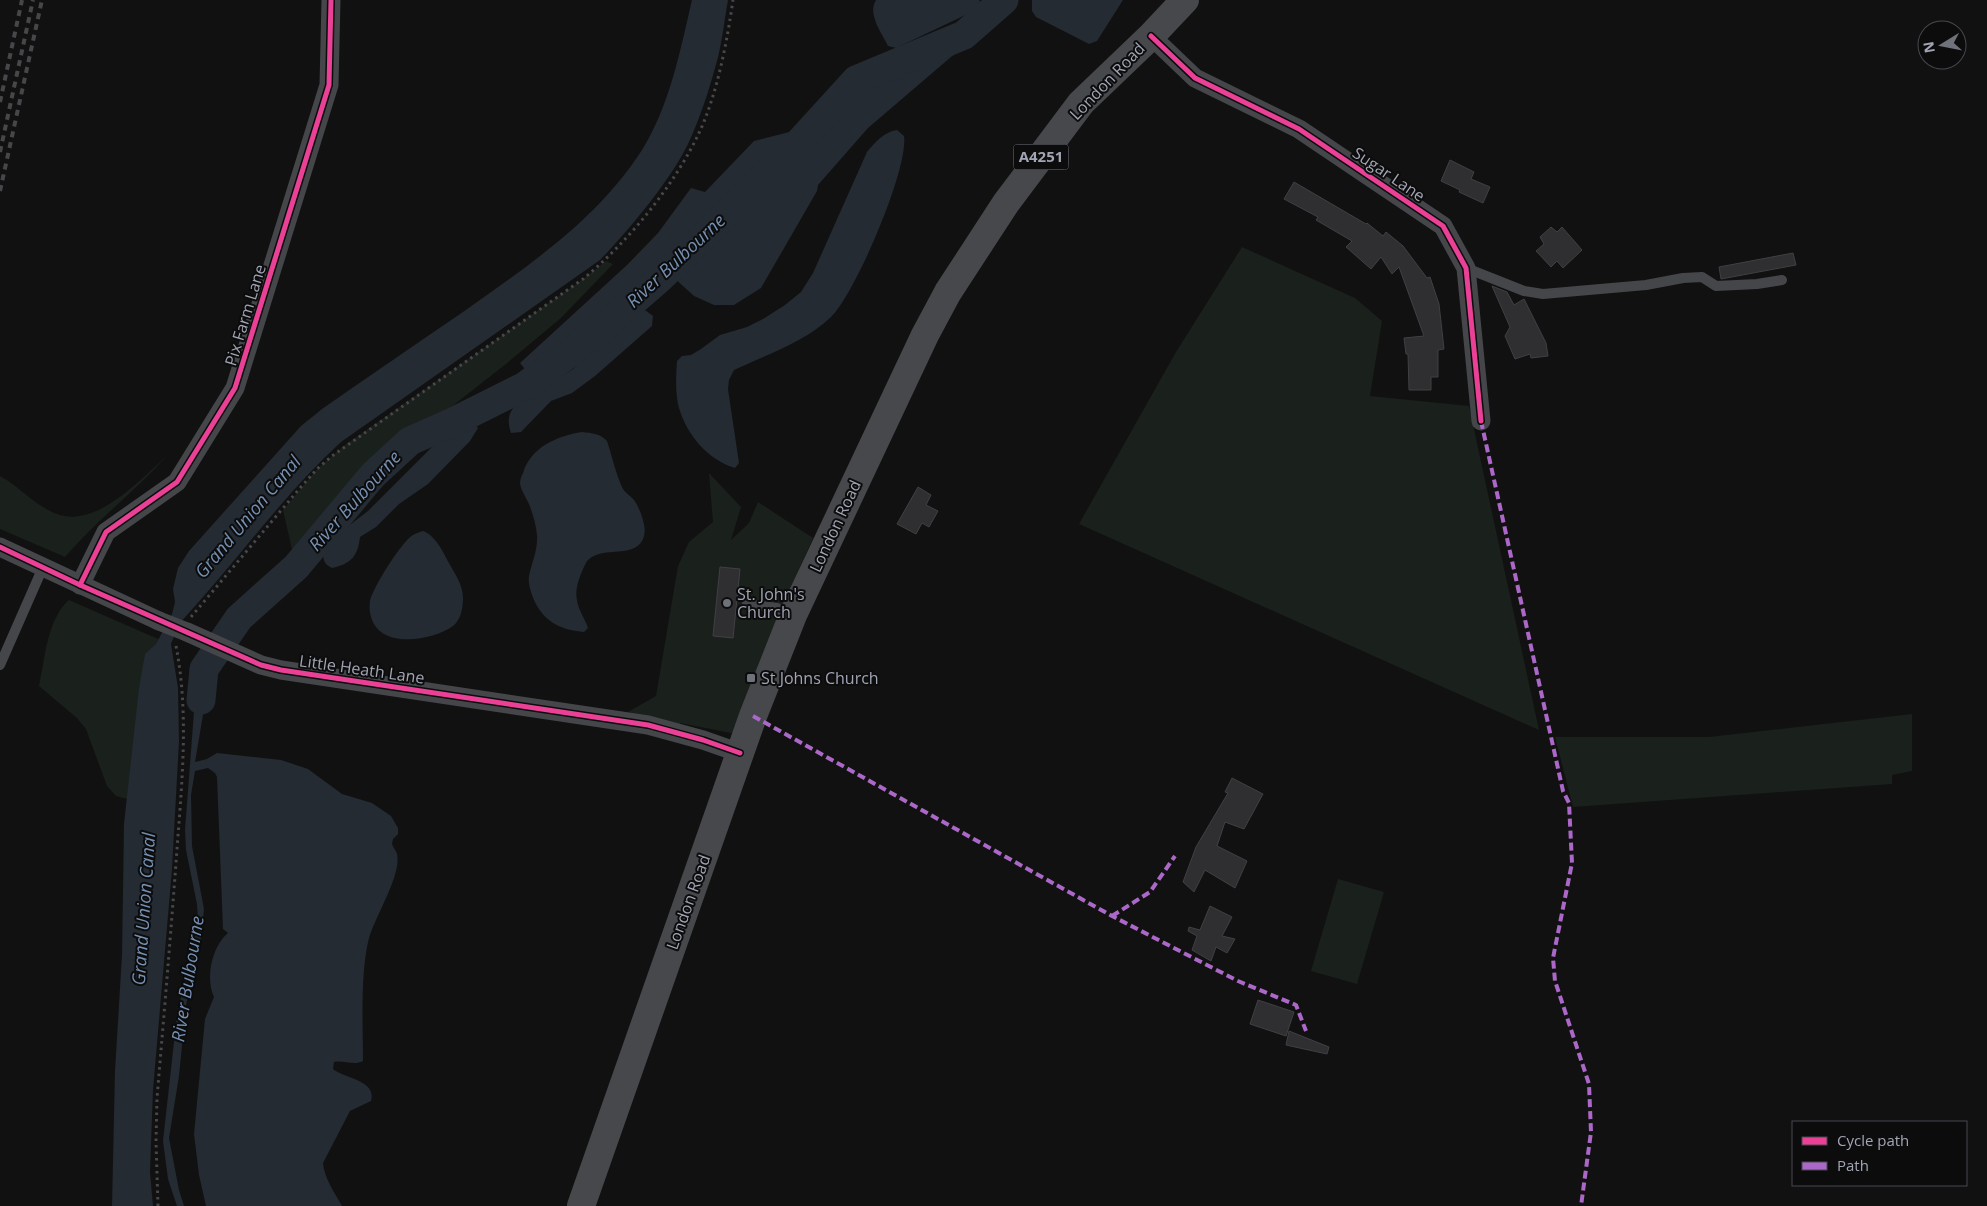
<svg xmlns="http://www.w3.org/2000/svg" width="1987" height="1206" viewBox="0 0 1987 1206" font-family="'Open Sans',sans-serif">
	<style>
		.green { fill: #1a201b }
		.water { fill: #242b33 }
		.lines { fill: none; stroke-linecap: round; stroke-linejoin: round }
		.river { stroke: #242b33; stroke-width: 29 }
		.building { fill: #2f2f31; stroke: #404045 }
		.path { stroke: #47474c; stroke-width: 3; stroke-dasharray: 2.5 4; stroke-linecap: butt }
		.lane { stroke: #45464a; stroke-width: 10 }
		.street { stroke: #45464a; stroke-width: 19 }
		.primary { stroke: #47484c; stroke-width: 28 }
		.rail { stroke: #45474a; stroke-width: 4; stroke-dasharray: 6 5; stroke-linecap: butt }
		.street-bridge { stroke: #45464a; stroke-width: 19 }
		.quiet { stroke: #ac68c9; stroke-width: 4; stroke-dasharray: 8 4; stroke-linecap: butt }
		.cycleway-casing { stroke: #0c0c0d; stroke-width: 8 }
		.cycleway { stroke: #ea4096; stroke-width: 5 }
		.poi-dot { fill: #6f717b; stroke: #0c0c0d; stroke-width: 2 }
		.labels { text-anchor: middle; stroke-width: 4; stroke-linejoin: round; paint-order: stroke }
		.shield { fill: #0c0c0d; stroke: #747782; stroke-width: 1 }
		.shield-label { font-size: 15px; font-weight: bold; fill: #a1a5b4 }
		.street-label { font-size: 16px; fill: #a1a5b4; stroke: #0c0c0d }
		.poi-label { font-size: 16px; fill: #a1a5b4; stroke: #0c0c0d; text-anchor: start }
		.water-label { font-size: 18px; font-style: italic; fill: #7590b2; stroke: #0c0c0d }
	</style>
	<rect width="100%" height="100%" fill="#111"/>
	<g class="green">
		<polygon points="1242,247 1355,298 1382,321 1370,396 1469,406 1539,730 1079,524 1176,352"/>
		<polygon points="606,261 613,264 561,318 506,364 441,415 373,475 296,567 283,510 317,469 345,445 583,279"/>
		<path d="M167,456C134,492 96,521 65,557L0,529V476C18,486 32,502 50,511C92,534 138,481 167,456Z"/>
		<polygon points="709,473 741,507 731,540 749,523 758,502 813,538 778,616 736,734 680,723 680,725 628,712 656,696 678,566 689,542 713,522"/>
		<path d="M69,600L165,642L134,801L116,796L107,786L86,729L77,718L39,686C45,659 47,619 69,600Z"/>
		<polygon points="1912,714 1912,771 1892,775 1892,784 1573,807 1555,737 1709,737"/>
		<polygon points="1338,879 1384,892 1357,984 1311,971"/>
	</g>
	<g class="water">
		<path d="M692,0H728C724,22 722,46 715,68C708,94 699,120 688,144C670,181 629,230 600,260L341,442C281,497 235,564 179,624L171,644L178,688L179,741L172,869L153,1090L150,1172L153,1206H112L115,1071L122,955L124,824L139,688L145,654L156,644L172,614L175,602L173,589L178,568L189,551L301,426L322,409C369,376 416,344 463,312C529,265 597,220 642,150C670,105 680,51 692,0Z"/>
		<path d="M876,0H979L982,4L978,9L896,48L888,46C882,33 867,14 876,0Z"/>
		<polygon points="1032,0 1123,0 1097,41 1089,44 1036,17 1032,11"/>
		<polygon points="955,45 958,51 868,128 818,185 817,191 761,288 734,305 714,305 694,296 672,276 757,195 855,95 873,81"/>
		<path d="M797,130C750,181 704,234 652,279C612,313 569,341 528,373L520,363L627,265L658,233L691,188L705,192L754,141Z"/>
		<path d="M897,130L904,136C909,168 855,294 831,317C805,342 766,355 734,370L729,380L728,389L739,463L735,468C708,460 687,435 679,408C675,394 676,376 677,361L682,356L691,355L701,349L720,335L747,327L763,319L785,305L801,292L813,273L867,152C875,142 884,132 897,130Z"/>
		<path d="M645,310L653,316L652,326L595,376L572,393L551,401L521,432L511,433C507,421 508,414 516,404L573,369L592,349L633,317Z"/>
		<path d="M469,422L475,424L478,428L470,441L428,484L399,504L376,527L360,537C358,556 351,564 332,568C324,564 323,560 323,551L333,538L368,511L438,441Z"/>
		<path d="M582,432C592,433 601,434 607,441C612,456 616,475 623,489C626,494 633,497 636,503C640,510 647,527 644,536C638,560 603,545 588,560C585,563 583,570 581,574C578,581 575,592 577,600C578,609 585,619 588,628L584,632C559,630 541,620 532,595C530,589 528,583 529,576C532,562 538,550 537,535C536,524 532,511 528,502C525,496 521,490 520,484C520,480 521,477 523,473C531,447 557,436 582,432Z"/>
		<path d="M423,531C436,536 443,552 449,563C455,574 463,585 463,598C463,607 461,620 453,626C434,640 387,648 374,624C370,617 369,609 370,601C372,589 402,541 413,535C416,533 420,532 423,531Z"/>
		<path d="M198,659L212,662L195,762L207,759L217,753L281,760L308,769L342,794L372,803L391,816L398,828V834L393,839L392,844C393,847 396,851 397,854C402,874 375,917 369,938C360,974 363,1023 363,1061C354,1066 344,1060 334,1062L333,1069C345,1079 377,1080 371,1101L350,1111L323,1163C324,1178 335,1193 342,1206H206L199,1175L194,1134L205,1019L214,997C205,978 212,946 228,933L223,929L217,777L215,773L208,768L195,771L191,795L192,846L204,909L201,938L186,1005L179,1076L169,1138L179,1190L184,1206H177L168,1179L163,1141L177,1015L198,920L197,904L186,850L185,830Z"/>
	</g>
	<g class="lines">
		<polyline class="river" points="201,700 204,669 239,618 296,567 373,475 410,441 453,422 525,386 599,331 659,279 784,159 856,80 964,35 1004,0"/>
	</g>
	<g class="building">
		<polygon points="1450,160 1474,172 1471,179 1490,187 1483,203 1459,192 1460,190 1441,181"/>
		<polygon points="1294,182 1366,224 1367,223 1383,236 1386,232 1403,246 1427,278 1430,277 1439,304 1444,349 1438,350 1438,377 1431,377 1431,390 1409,390 1408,354 1406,354 1404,338 1424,336 1399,267 1392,274 1381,257 1371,269 1346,247 1352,241 1316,220 1318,217 1284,199"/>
		<polygon points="1551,227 1557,232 1562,227 1582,250 1563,268 1557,261 1551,267 1536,251 1544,244 1540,237"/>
		<polygon points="1793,253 1796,265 1721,279 1719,267"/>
		<polygon points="1492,286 1507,292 1514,305 1524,299 1546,343 1548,356 1531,358 1530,354 1515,359 1505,336 1510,327"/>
		<polygon points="918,487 931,495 926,505 938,511 929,527 922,523 916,534 897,524"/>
		<polygon points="720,567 740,569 733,638 713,636"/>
		<polygon points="1232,778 1263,794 1244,829 1225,822 1217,846 1247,861 1235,888 1205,870 1194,892 1183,882 1196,847 1228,793 1225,792"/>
		<polygon points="1210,906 1232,917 1222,936 1235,939 1227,953 1216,947 1211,961 1192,950 1197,936 1188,931 1189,927 1200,930"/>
		<polygon points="1258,1000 1294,1012 1286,1036 1250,1024"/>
		<polygon points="1289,1031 1329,1047 1327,1054 1286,1045"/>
	</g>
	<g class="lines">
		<g class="path">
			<path d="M191,617L300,488L317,469L332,456L583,279C628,242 674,186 699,133C717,95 727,42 733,0"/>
			<path d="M158,1206L156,1142L157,1098C164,1015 171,932 177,849C182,782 189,712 176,646"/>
		</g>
		<g class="lane">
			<polyline points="1466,268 1524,291 1543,294 1646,285 1683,278 1702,277 1716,286 1757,284 1782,280"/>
			<polyline points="747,604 777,608 792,615"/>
			<polyline points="0,665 40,574 45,568"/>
		</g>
		<g class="street">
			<polyline points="1151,36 1195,78 1299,129 1443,226 1466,268 1481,421"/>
			<polyline points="0,547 159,621"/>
			<polyline points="80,585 106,532 177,482 235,388 329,85 331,0"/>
			<polyline points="187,632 261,665 281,670 648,725 703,740 740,753"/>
		</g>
		<polyline class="primary" points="581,1206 753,716 793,615 925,335 948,292 1006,203 1081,103 1151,36 1185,0"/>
		<g class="rail">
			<polyline points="0,102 22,0"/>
			<polyline points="0,152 33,0"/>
			<polyline points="0,191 42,0"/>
		</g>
		<polyline class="street-bridge" points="159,621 187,632"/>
		<g class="quiet">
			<polyline points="1481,421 1563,791 1569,803 1572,863 1553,958 1555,981 1589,1084 1591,1132 1581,1206"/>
			<polyline points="753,716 1112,916 1238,981 1296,1005 1306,1031"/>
			<polyline points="1112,916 1150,892 1175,856"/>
		</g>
		<g class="cycleway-casing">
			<g id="cycleway">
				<polyline points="1151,36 1195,78 1299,129 1443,226 1466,268 1481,421"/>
				<polyline points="0,547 80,585 261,665 281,670 648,725 703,740 740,753"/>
				<polyline points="80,585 106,532 177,482 235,388 329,85 331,0"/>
			</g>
		</g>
		<use href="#cycleway" class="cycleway"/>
	</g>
	<g class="poi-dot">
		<circle cx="727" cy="603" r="5"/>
		<rect x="746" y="673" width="10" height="10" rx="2.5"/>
	</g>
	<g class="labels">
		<rect class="shield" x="1013.5" y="144.5" width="55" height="25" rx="4"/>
		<g class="shield-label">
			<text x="1041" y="162">A4251</text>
		</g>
		<g class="street-label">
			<text transform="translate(1107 81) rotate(-46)" y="6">London Road</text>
			<text transform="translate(1389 174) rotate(34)" y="6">Sugar Lane</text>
			<text transform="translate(245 315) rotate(-73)" y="6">Pix Farm Lane</text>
			<text transform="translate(835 526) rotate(-65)" y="6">London Road</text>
			<text transform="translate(362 669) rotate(8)" y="6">Little Heath Lane</text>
			<text transform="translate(688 902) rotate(-70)" y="6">London Road</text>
		</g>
		<g class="poi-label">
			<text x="737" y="600">St. John's<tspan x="737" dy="18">Church</tspan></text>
			<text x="761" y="684">St Johns Church</text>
		</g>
		<g class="water-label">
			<text transform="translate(676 261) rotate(-43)" y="6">River Bulbourne</text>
			<text transform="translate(355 501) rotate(-48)" y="6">River Bulbourne</text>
			<text transform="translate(248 517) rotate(-50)" y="6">Grand Union Canal</text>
			<text transform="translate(144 909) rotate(-86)" y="6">Grand Union Canal</text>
			<text transform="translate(188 979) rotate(-81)" y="6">River Bulbourne</text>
		</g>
	</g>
	<rect x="1792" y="1121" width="175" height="65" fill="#0c0c0d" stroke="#484950"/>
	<rect x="1802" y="1137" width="25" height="8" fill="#ea4096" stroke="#484950"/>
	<text x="1837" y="1146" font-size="15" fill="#a1a5b4">Cycle path</text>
	<rect x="1802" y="1162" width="25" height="8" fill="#ac68c9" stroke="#484950"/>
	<text x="1837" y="1171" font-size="15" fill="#a1a5b4">Path</text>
	<g transform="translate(1942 45) rotate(260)"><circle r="24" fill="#0c0c0d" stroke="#484950"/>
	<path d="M0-4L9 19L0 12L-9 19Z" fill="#6f717b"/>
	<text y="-8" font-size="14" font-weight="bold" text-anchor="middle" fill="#a1a5b4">N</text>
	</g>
</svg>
